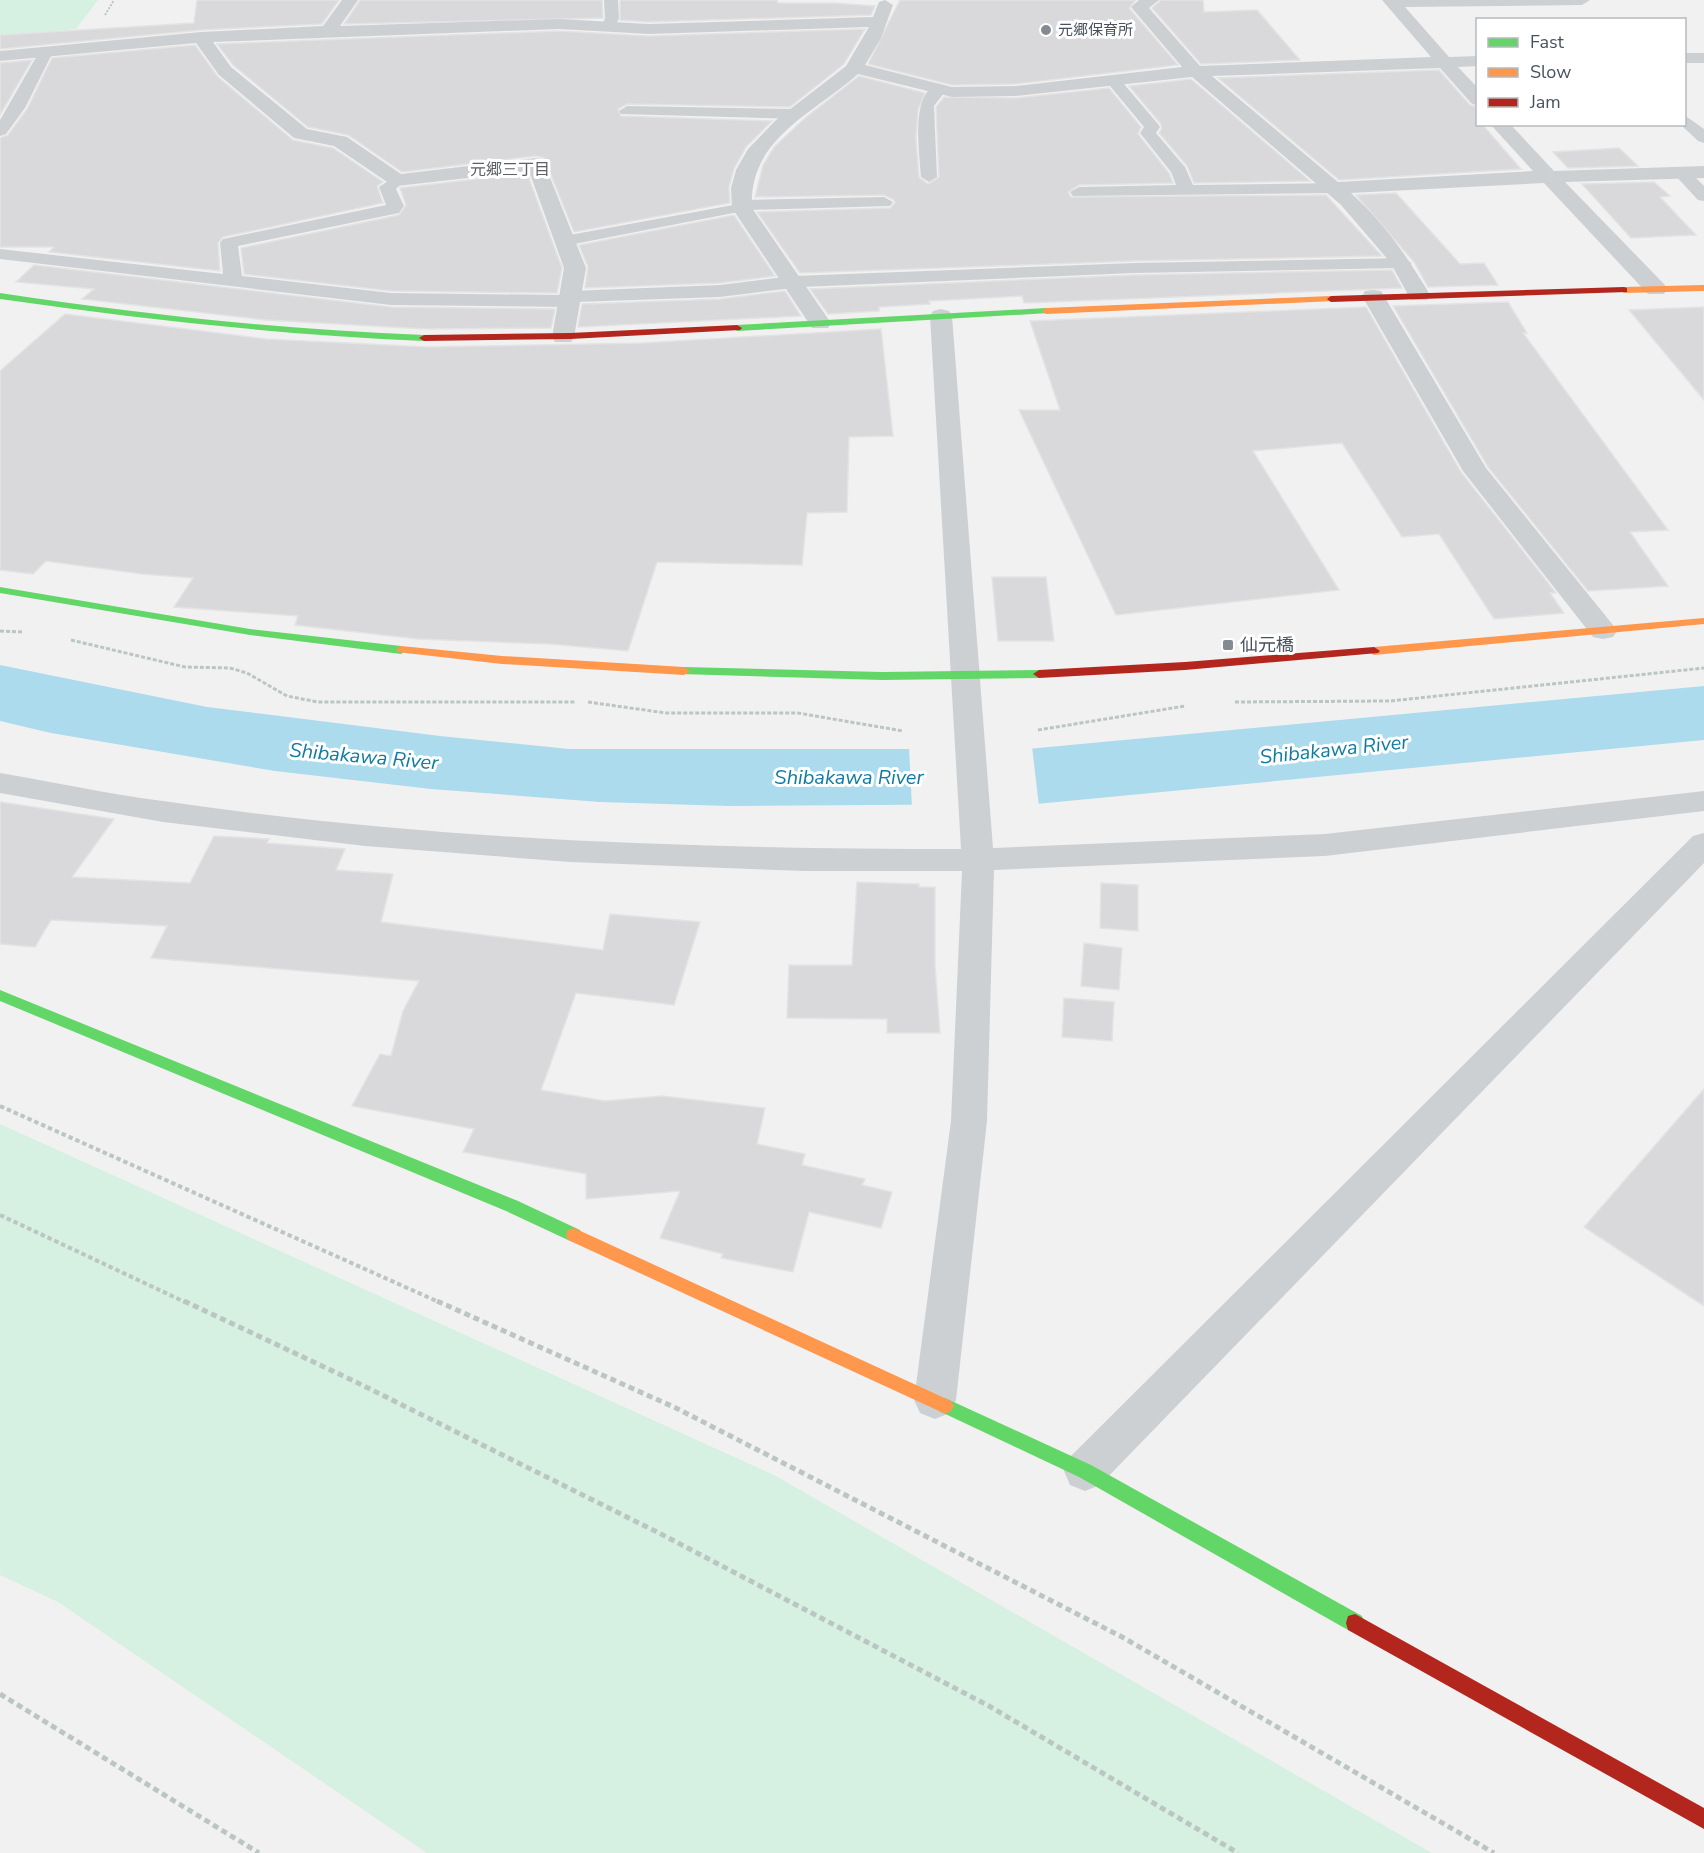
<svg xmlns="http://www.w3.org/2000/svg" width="1704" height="1853" viewBox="0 0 1704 1853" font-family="'Nunito Sans','Noto Sans JP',sans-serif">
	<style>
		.green { fill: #d6f0e2 }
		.water { fill: #acdbed }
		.pier { fill: #f2f1f1 }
		.building { fill: #d9d9db; stroke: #e3e3e4; stroke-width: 1.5 }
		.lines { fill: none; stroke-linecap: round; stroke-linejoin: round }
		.path-far3 { stroke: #bbc6c3; stroke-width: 2; stroke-dasharray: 2 1.5; stroke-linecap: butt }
		.path-far2 { stroke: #bbc6c3; stroke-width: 3; stroke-dasharray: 4 2; stroke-linecap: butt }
		.path-far1 { stroke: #bbc6c3; stroke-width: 4; stroke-dasharray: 4.5 3; stroke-linecap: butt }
		.path { stroke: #bbc6c3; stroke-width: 5; stroke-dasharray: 6 4; stroke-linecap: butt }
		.lane { fill: #cdd0d2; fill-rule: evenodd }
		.street { fill: #cdd0d2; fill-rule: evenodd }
		.fast { fill: #63d668; fill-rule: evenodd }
		.slow { fill: #ff974d; fill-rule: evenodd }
		.jam { fill: #b3261e; fill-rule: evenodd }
		.poi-dot { fill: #848a91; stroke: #fff; stroke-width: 2 }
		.labels { text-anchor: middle; stroke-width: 6; stroke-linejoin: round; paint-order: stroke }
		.far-poi-label { font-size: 15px; fill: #48525e; stroke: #fff; text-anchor: start }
		.far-neighbourhood-label { font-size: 16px; fill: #5d6065; stroke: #fff }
		.poi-label { font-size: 18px; fill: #48525e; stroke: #fff; text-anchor: start }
		.water-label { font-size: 20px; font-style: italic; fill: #0f7ba2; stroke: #fff }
	</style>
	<rect width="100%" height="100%" fill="#f2f1f1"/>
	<g class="green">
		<polygon points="0,0 98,0 76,29 3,35 0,40"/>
		<polygon points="0,1124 774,1475 1432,1853 427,1853 58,1602 0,1575"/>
	</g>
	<polygon class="water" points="0,665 207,707 440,736 569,749 1027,749 1704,686 1704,740 1036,804 729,806 600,802 431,789 275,771 51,733 0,721"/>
	<polygon class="pier" points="909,746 1032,746 1039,807 912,808"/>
	<g class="building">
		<polygon points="197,0 339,0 322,24 201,30 0,49 0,35 194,23"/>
		<polygon points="360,0 602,0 603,18 344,24"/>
		<polygon points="620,0 777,0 778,3 834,3 875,6 871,15 649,22 620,20"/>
		<polygon points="900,0 1136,0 1129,8 1178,65 1015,84 952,85 868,64"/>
		<polygon points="1161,0 1203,0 1204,12 1257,10 1300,60 1201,64 1152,8"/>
		<polygon points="865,29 844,64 790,107 627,104 618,109 621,116 772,121 746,147 734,169 729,187 730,203 574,232 544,158 536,156 402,172 348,135 308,127 233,65 217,44 559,31 649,36"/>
		<polygon points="195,45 218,77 293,140 333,148 383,182 377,186 383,203 223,237 218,243 220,271 49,252 54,247 0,247 0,138 8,135 27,109 52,58"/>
		<polygon points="32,60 0,115 0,63"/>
		<polygon points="1439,70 1470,105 1478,107 1478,124 1482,124 1521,169 1339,180 1218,78"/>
		<polygon points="859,76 925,93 918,110 916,139 919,177 928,184 939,177 936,107 944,97 1015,98 1109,88 1141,127 1138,134 1169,173 1173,183 1079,185 1068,192 1071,197 1326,195 1382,256 1134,261 800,273 757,212 890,208 895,203 894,200 884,195 755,197 763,165 774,147 805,118"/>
		<polygon points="1191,79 1310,181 1194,183 1187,166 1159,133 1162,128 1160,123 1129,86"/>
		<polygon points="1619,148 1638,166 1568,168 1553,152"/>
		<polygon points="527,173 562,268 557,293 391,291 244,274 241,248 399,215 406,205 400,188"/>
		<polygon points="1654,182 1670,196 1660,197 1696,235 1631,238 1582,184"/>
		<polygon points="1396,193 1460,264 1484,263 1498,285 1428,287 1414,262 1356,195"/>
		<polygon points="734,215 775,276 720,283 585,288 588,267 579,245"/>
		<polygon points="34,265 391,307 555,309 551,328 427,329 266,320 82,299 94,289 16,282"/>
		<polygon points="1392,270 1402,288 1024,303 1022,296 929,301 930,304 879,307 879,311 828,314 810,289 1134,275"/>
		<polygon points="785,291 801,316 578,327 582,304 720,299"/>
		<polygon points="1508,302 1527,333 1523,333 1668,530 1630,532 1668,586 1588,591 1488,467 1393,306"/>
		<polygon points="1366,307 1461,472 1556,593 1550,593 1564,613 1494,619 1439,534 1402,537 1342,443 1253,451 1339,590 1116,615 1019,410 1060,410 1030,321"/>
		<polygon points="1704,307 1704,400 1629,310"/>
		<polygon points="65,314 266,339 427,347 642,343 881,329 893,436 849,437 847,512 807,513 802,565 657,562 628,651 550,644 418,639 295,625 298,616 174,607 193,578 142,574 46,561 33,574 0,570 0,371"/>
		<polygon points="992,577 1046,577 1054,641 998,641"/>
		<polygon points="0,802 114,819 72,877 190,883 214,836 269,839 267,843 345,849 336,870 393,874 381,922 603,950 610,914 700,922 674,1005 576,993 541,1090 605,1101 662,1096 765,1108 757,1144 805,1154 802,1165 865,1179 862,1185 892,1192 881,1228 809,1212 793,1272 721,1258 723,1254 660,1238 680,1191 586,1199 586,1174 463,1152 474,1129 352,1106 380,1054 391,1056 403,1011 419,981 151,958 167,926 51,920 35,947 0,944"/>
		<polygon points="857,882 919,884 919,887 935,887 935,965 940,1033 887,1033 887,1019 787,1018 789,965 852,965"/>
		<polygon points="1101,883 1138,885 1138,931 1100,928"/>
		<polygon points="1084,943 1122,948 1119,990 1081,986"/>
		<polygon points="1064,998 1114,1002 1112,1041 1062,1037"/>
		<polygon points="1704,1089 1704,1306 1584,1227"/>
	</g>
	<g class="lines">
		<polyline class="path-far3" points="105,15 114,0"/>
		<g class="path-far2">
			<polyline points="0,631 22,632"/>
			<polyline points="71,640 185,667 230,668 247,673 287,696 318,702 575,702"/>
			<polyline points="588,702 666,713 798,713 903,731"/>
			<polyline points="1235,702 1390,701 1704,668"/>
			<polyline points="1038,730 1185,706"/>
		</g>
		<g class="path-far1">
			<polyline points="0,1106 441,1303"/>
			<polyline points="0,1215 187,1303"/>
		</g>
		<g class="path">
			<polyline points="184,1301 354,1381 659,1533 989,1706 1238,1853"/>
			<polyline points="437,1301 676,1408 1124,1638 1494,1853"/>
			<polyline points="0,1694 259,1853"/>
		</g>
		<g class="lane">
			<polygon points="604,0 618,0 619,18 614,29 609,30 602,26 605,18"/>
			<polygon points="46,48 53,52 25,108 6,134 0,136 0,120 39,52"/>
			<polygon points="1113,75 1118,77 1158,124 1160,127 1156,133 1185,167 1193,185 1334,183 1343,188 1334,193 1073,196 1070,192 1079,187 1176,185 1171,172 1140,133 1144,127 1105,80"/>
			<path d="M939,84L947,89L934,106L937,177L929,182L921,177C920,153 909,92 939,84Z"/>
			<polygon points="627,106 796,109 804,114 796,119 621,114 619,111"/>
			<polygon points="1684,115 1704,129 1704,143 1698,141 1680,124 1684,124"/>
			<polygon points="1681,168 1687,169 1704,186 1704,201 1698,200 1673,173"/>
			<polygon points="397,175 405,180 396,189 404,206 399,213 238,246 242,276 391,293 562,295 570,291 720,285 793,276 1134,263 1403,258 1412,263 1403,268 1134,273 801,287 720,297 577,302 569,307 391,305 0,259 0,249 223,274 220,243 223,239 386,205 379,187"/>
			<polygon points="884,197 893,202 890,206 749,210 564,246 555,241 564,236 733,205 741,200"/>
		</g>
		<g class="street">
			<path d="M342,0H358L340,26L559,19L649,24L873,17L879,2L885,0L893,5L881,38L865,65L952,87L1015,86L1182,67L1131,7L1139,0H1159L1149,8L1200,66L1431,57L1382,0H1590L1582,5L1405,7L1449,57L1478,56V66L1458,67L1478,88V105L1472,104L1440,68L1212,76L1338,182L1533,171L1490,124H1510L1554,171L1704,166V178L1565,182L1664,284L1667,289L1664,294H1648L1544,183L1351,193C1383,222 1408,257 1430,295L1427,300H1411L1390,262L1341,205L1192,77L1015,96L952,97L858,74C813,114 748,139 752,208L831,323L828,328H812L732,208L731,188L736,170L748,149L776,120L846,66L869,27L649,34L559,29L213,42L231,67L307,129L347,137L401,174L536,158L543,160L586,268L574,337L571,342H555L552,337L564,268L529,171L397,186L390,184L334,146L294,138L219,75L196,43L0,61V51L201,32L323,26Z"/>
			<rect x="1684" y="53" width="20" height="10"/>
			<polygon points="1373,290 1381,291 1384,296 1486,468 1613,625 1617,631 1613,637 1603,639 1593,637 1463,471 1362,296 1365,291"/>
			<path d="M941,309L949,311L952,316L993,848L1325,834L1704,791V811L1325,856L994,870L987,1121L956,1400L950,1413L935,1419L920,1413L914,1400L951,1121L962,871H804L570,862L365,846L163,822L0,793V773C54,782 108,794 163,801C426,840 695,849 961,849L930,316L933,311Z"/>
			<polygon points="1704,833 1704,863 1100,1485 1085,1491 1070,1485 1064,1471 1070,1457 1693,836"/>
		</g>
		<g class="fast">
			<path d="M0,293C141,314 282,330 424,335L429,338L424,341C282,335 141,319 0,299Z"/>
			<polygon points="1046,308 1049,309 1049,313 737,331 732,328 737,325"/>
			<polygon points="0,587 250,629 401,646 407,650 401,654 250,635 0,593"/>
			<polygon points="684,667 882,672 1039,670 1045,674 1039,678 882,680 680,674 678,671"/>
			<polygon points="0,990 518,1201 580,1230 582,1235 580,1240 574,1242 568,1240 506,1211 0,1001"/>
			<polygon points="945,1398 1091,1465 1362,1616 1364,1623 1362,1630 1355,1632 1348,1630 1079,1477 939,1411 936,1406 939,1401"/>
		</g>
		<g class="slow">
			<polygon points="1704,285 1704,291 1624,293 1620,290 1624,287"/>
			<polygon points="1331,296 1334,297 1334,301 1046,314 1042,311 1046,308"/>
			<polygon points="1704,618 1704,624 1374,655 1368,651 1374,647"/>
			<polygon points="401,646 502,656 684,667 690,671 684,675 502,664 397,652 397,648"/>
			<polygon points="574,1228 951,1401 954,1406 951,1411 945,1414 939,1411 568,1240 566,1235 568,1230"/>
		</g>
		<g class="jam">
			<polygon points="1624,287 1627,288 1627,292 1331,302 1327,299 1331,296"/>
			<polygon points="737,325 742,328 740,330 570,339 424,341 419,338 424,335 570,333"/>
			<polygon points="1374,647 1380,651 1378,653 1185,670 1039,678 1033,674 1039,670 1185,662"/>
			<polygon points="1355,1614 1704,1808 1704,1829 1348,1630 1346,1623 1348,1616"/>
		</g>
	</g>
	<g class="poi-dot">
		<circle cx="1046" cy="30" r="6"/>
		<rect x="1222" y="639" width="12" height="12" rx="3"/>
	</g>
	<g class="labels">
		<g class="far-poi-label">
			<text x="1058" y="35">元郷保育所</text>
		</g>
		<g class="far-neighbourhood-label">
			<text x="510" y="175">元郷三丁目</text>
		</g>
		<g class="poi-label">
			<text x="1240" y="651">仙元橋</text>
		</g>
		<g class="water-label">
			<text transform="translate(1334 749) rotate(-6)" y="7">Shibakawa River</text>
			<text transform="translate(364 756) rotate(5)" y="7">Shibakawa River</text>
			<text x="849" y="784">Shibakawa River</text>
		</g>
	</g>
	<rect x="1476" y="18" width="210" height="108" fill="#ffffff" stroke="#b6babf" stroke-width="1.5"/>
	<rect x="1488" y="38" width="30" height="9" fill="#63d668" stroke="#b6babf" stroke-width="1.5"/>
	<text x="1530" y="48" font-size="18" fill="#48525e">Fast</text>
	<rect x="1488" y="68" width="30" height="9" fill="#ff974d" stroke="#b6babf" stroke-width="1.5"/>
	<text x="1530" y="78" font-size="18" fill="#48525e">Slow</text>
	<rect x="1488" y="98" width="30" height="9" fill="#b3261e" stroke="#b6babf" stroke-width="1.5"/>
	<text x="1530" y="108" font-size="18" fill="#48525e">Jam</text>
</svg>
